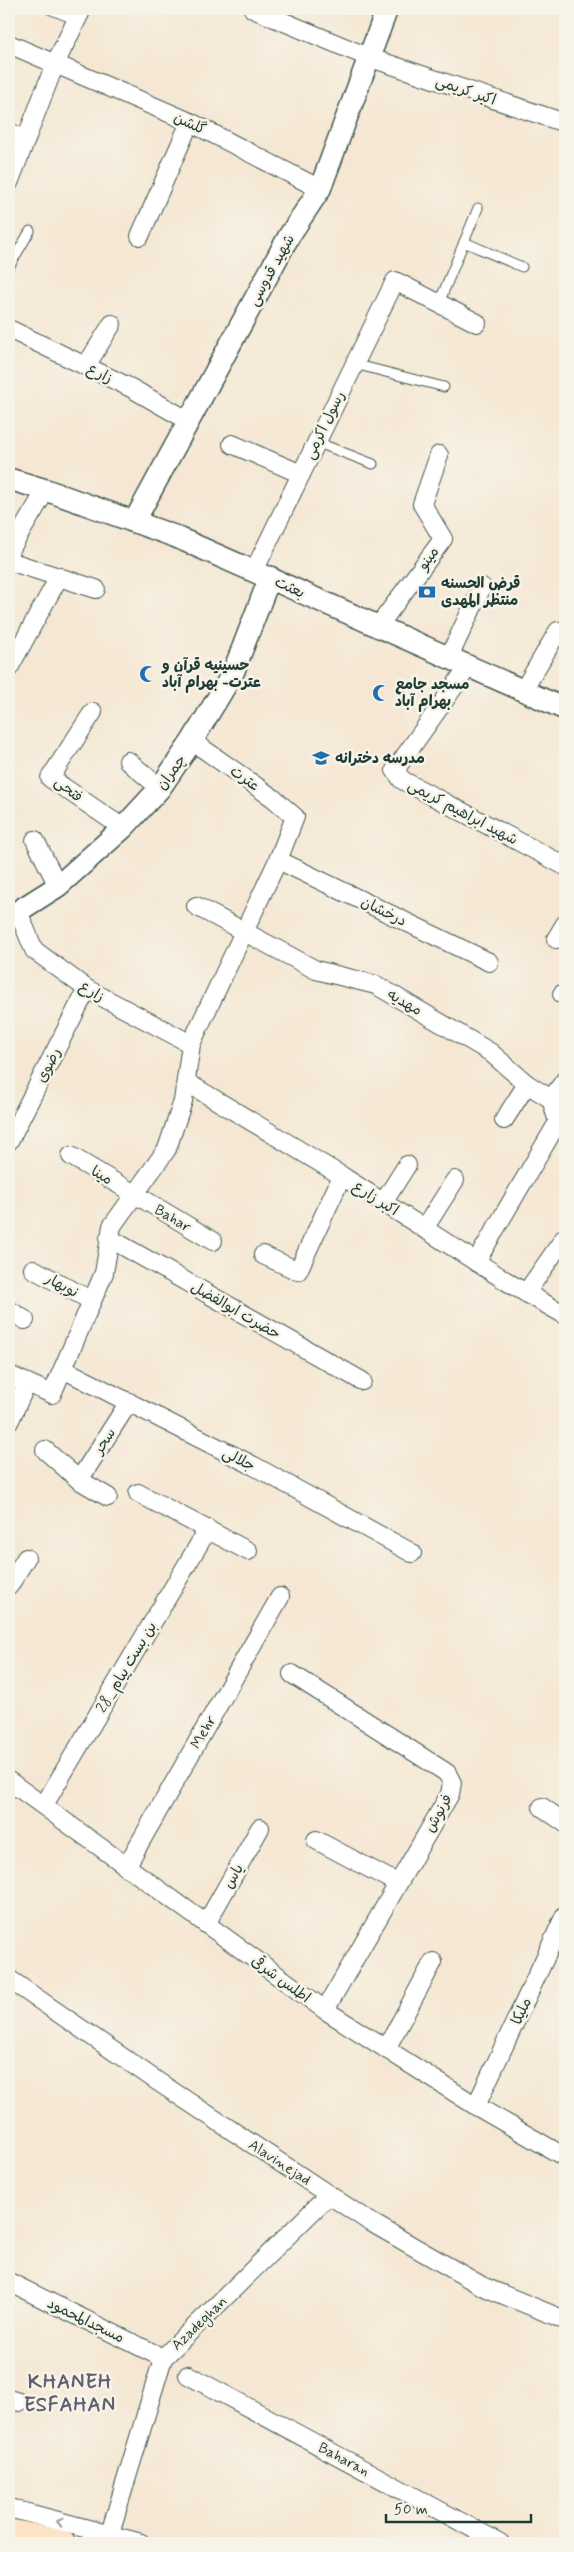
<svg xmlns="http://www.w3.org/2000/svg" width="574" height="2552" viewBox="0 0 574 2552" font-family="Mynerve,'Playpen Sans Arabic',sans-serif">
	<style>
		.lines { fill: none; stroke-linecap: round; stroke-linejoin: round }
		.service-casing { stroke: #3f564c; stroke-width: 11 }
		.minor-casing { stroke: #3f564c; stroke-width: 20 }
		.tertiary-casing { stroke: #3f564c; stroke-width: 24 }
		.secondary-casing { stroke: #3f564c; stroke-width: 26 }
		.service { stroke: #fff; stroke-width: 9 }
		.minor { stroke: #fff; stroke-width: 18 }
		.tertiary { stroke: #fff; stroke-width: 21 }
		.secondary { stroke: #fee4c6; stroke-width: 24 }
		.oneway { stroke: #8f9e9a }
		.labels { text-anchor: middle; stroke-width: 5; stroke-linejoin: round; paint-order: stroke }
		.street-label { font-size: 15px; fill: #1f3d34; stroke: #f7f3e8 }
		.poi-label { font-size: 15px; font-weight: bold; fill: #1f3d34; stroke: #f7f3e8; text-anchor: start }
		.district-label { font-size: 20px; font-weight: bold; letter-spacing: 1px; fill: #60606f; stroke: #f7f3e8 }
	</style>
	<rect width="100%" height="100%" fill="#f7f3e8"/>
	<filter id="ink" filterUnits="userSpaceOnUse"><feTurbulence type="fractalNoise" baseFrequency=".02" numOctaves="2"/><feDisplacementMap in="SourceGraphic" scale="10" xChannelSelector="R" yChannelSelector="G"/><feConvolveMatrix kernelMatrix="1 2 1 2 8 2 1 2 1" color-interpolation-filters="sRGB"/></filter>
	<filter id="wash" filterUnits="userSpaceOnUse"><feTurbulence type="fractalNoise" baseFrequency=".0096" numOctaves="4" result="noise"/><feDisplacementMap in="SourceGraphic" scale="20" xChannelSelector="R" yChannelSelector="G"/><feGaussianBlur stdDeviation="1.12" result="paint"/><feColorMatrix in="noise" values="0 0 0 0 0 0 0 0 0 0 0 0 0 0 0 0 0 1.4 0 .05"/><feComposite in="paint" operator="in"/></filter>
	<g filter="url(#wash)">
		<rect width="100%" height="100%" fill="#f5e7d3"/>
	</g>
	<g filter="url(#ink)">
		<g class="lines">
			<g class="service-casing">
				<g id="service">
					<polyline points="49,9 77,20"/>
					<polyline points="464,242 522,267"/>
					<polyline points="9,267 30,231"/>
					<polyline points="439,303 478,208"/>
					<polyline points="354,364 444,387"/>
					<polyline points="316,442 373,464"/>
				</g>
			</g>
			<g class="minor-casing">
				<g id="minor">
					<polyline points="253,9 368,57 565,123"/>
					<polyline points="9,44 190,122 320,189"/>
					<polyline points="9,132 26,140"/>
					<polyline points="9,183 55,64 82,9"/>
					<polyline points="140,236 190,122"/>
					<polyline points="9,329 131,388 189,421"/>
					<polyline points="86,366 112,324"/>
					<polyline points="232,444 301,474"/>
					<polyline points="9,552 46,490"/>
					<polyline points="9,561 96,589"/>
					<polyline points="254,571 395,281 477,323"/>
					<polyline points="377,628 443,539 422,504 439,455"/>
					<polyline points="448,659 482,587"/>
					<polyline points="468,667 395,770 402,780 565,866"/>
					<polyline points="9,668 59,577"/>
					<polyline points="523,691 558,631"/>
					<polyline points="93,712 50,778 123,828"/>
					<polyline points="128,761 160,788"/>
					<polyline points="35,840 58,886"/>
					<polyline points="278,860 489,962"/>
					<polyline points="196,906 316,970 376,985 490,1052 527,1084 551,1099"/>
					<polyline points="18,911 34,950 87,989 191,1044"/>
					<polyline points="556,939 565,924"/>
					<polyline points="562,994 565,995"/>
					<polyline points="186,1082 342,1176 514,1286 565,1315"/>
					<polyline points="551,1099 565,1080"/>
					<polyline points="504,1120 527,1084"/>
					<polyline points="9,1141 87,989"/>
					<polyline points="71,1156 213,1241"/>
					<polyline points="383,1203 407,1165"/>
					<polyline points="424,1229 455,1180"/>
					<polyline points="109,1238 362,1381"/>
					<polyline points="263,1255 298,1271 342,1176"/>
					<polyline points="476,1262 558,1122 551,1099"/>
					<polyline points="33,1269 92,1301"/>
					<polyline points="526,1293 565,1237"/>
					<polyline points="9,1310 25,1320"/>
					<polyline points="63,1369 254,1466 412,1553"/>
					<polyline points="9,1375 52,1394 104,1273 112,1226 167,1149 183,1101 191,1044 278,860 295,817 273,798 192,741"/>
					<polyline points="9,1422 27,1383"/>
					<polyline points="45,1450 79,1480 108,1497"/>
					<polyline points="79,1480 129,1402"/>
					<polyline points="138,1493 248,1551"/>
					<polyline points="9,1586 26,1558"/>
					<polyline points="292,1674 447,1773 452,1783 450,1794 325,2010"/>
					<polyline points="9,1781 325,2010 476,2106 565,2157"/>
					<polyline points="44,1805 208,1529"/>
					<polyline points="542,1807 565,1823"/>
					<polyline points="316,1840 397,1883"/>
					<polyline points="126,1867 280,1597"/>
					<polyline points="206,1924 260,1828"/>
					<polyline points="9,1979 157,2081 367,2220 482,2286 565,2320"/>
					<polyline points="386,2049 433,1962"/>
					<polyline points="476,2106 565,1915"/>
					<polyline points="9,2282 163,2358"/>
					<polyline points="188,2375 500,2543"/>
					<polyline points="9,2399 19,2402"/>
					<polyline points="9,2508 141,2543"/>
					<polyline points="107,2543 163,2358 329,2195"/>
				</g>
			</g>
			<g class="tertiary-casing">
				<g id="tertiary">
					<polyline points="9,479 46,490 174,536 565,709"/>
					<polyline points="134,522 289,236 320,189 387,9"/>
					<polyline points="9,917 58,886 123,828 160,788 192,741 233,673 270,577"/>
				</g>
			</g>
			<g class="secondary-casing">
				<polyline id="secondary" points="9,2531 63,2543"/>
			</g>
			<use href="#service" class="service"/>
			<use href="#minor" class="minor"/>
			<use href="#tertiary" class="tertiary"/>
			<use href="#secondary" class="secondary"/>
		</g>
		<defs><path id="oneway-chevron" d="M-2-3.5L2.5 0L-2 3.5" fill="none" stroke-width="1.6" stroke-linecap="round" stroke-linejoin="round" transform="scale(1.25)"/></defs>
		<use class="oneway" href="#oneway-chevron" transform="translate(60 2522) rotate(-165)"/>
	</g>
	<defs>
		<g id="bank-bare" transform="scale(1.35)"><path d="M-6-4H6V4H-6ZM0-2.3a2.3 2.3 0 1 0 0 4.6a2.3 2.3 0 1 0 0-4.6Z" fill="#1f6fb2" stroke="#f7f3e8" stroke-width="2.5" paint-order="stroke"/></g>
		<g id="mosque-bare" transform="scale(1.35)"><path d="M3.5-4.9A6 6 0 1 0 3.5 4.9A5 5 0 1 1 3.5-4.9Z" fill="#1f6fb2" stroke="#f7f3e8" stroke-width="2.5" paint-order="stroke"/></g>
		<g id="school-bare" transform="scale(1.35)"><path d="M0-5L7-2L0 1L-7-2ZM-4 1L0 2.5L4 1V4Q0 6-4 4Z" fill="#1f6fb2" stroke="#f7f3e8" stroke-width="2.5" paint-order="stroke"/></g>
	</defs>
	<g fill-rule="evenodd">
		<use href="#bank-bare" x="427" y="592"/>
		<use href="#mosque-bare" x="148" y="674"/>
		<use href="#mosque-bare" x="381" y="693"/>
		<use href="#school-bare" x="321" y="758"/>
	</g>
	<g class="labels">
		<g class="street-label">
			<text transform="translate(466 90) rotate(19)" y="5">اکبر کریمی</text>
			<text transform="translate(190 123) rotate(25)" y="5">گلشن</text>
			<text transform="translate(271 270) rotate(-61)" y="5">شهید قدوسی</text>
			<text transform="translate(100 373) rotate(27)" y="5">زارع</text>
			<text transform="translate(324 425) rotate(-64)" y="5">رسول اکرمی</text>
			<text transform="translate(428 558) rotate(-53)" y="5">مینو</text>
			<text transform="translate(290 587) rotate(25)" y="5">بعثت</text>
			<text transform="translate(171 772) rotate(-54)" y="5">چمران</text>
			<text transform="translate(245 778) rotate(35)" y="5">عترت</text>
			<text transform="translate(69 789) rotate(39)" y="5">فتحی</text>
			<text transform="translate(463 812) rotate(28)" y="5">شهید ابراهیم کریمی</text>
			<text transform="translate(384 911) rotate(26)" y="5">درخشان</text>
			<text transform="translate(92 991) rotate(31)" y="5">زارع</text>
			<text transform="translate(405 1002) rotate(30)" y="5">مهدیه</text>
			<text transform="translate(48 1065) rotate(-63)" y="5">رضوی</text>
			<text transform="translate(102 1175) rotate(31)" y="5">مینا</text>
			<text transform="translate(376 1198) rotate(33)" y="5">اکبر زارع</text>
			<text transform="translate(173 1218) rotate(31)" y="5">Bahar</text>
			<text transform="translate(62 1285) rotate(28)" y="5">نوبهار</text>
			<text transform="translate(236 1310) rotate(30)" y="5">حضرت ابوالفضل</text>
			<text transform="translate(104 1441) rotate(-57)" y="5">سحر</text>
			<text transform="translate(239 1459) rotate(27)" y="5">جلالی</text>
			<text transform="translate(126 1667) rotate(-59)" y="5">بن بست پیام_28</text>
			<text transform="translate(203 1732) rotate(-60)" y="5">Mehr</text>
			<text transform="translate(438 1813) rotate(-61)" y="5">فرنوش</text>
			<text transform="translate(233 1876) rotate(-60)" y="5">یاس</text>
			<text transform="translate(281 1979) rotate(36)" y="5">اطلس شرقی</text>
			<text transform="translate(521 2011) rotate(-65)" y="5">ملیکا</text>
			<text transform="translate(280 2162) rotate(33)" y="5">Alavinejad</text>
			<text transform="translate(86 2320) rotate(26)" y="5">مسجدالمحمود</text>
			<text transform="translate(199 2323) rotate(-44)" y="5">Azadeghan</text>
			<text transform="translate(344 2459) rotate(28)" y="5">Baharan</text>
		</g>
		<g class="poi-label">
			<text x="441" y="588">قرض الحسنه<tspan x="441" dy="17">منتظر المهدی</tspan></text>
			<text x="162" y="670">حسینیه قرآن و<tspan x="162" dy="17">عترت- بهرام آباد</tspan></text>
			<text x="395" y="689">مسجد جامع<tspan x="395" dy="17">بهرام آباد</tspan></text>
			<text x="335" y="763">مدرسه دخترانه</text>
		</g>
		<g class="district-label">
			<text x="70" y="2388">KHANEH<tspan x="70" dy="23">ESFAHAN</tspan></text>
		</g>
	</g>
	<rect width="574" height="2552" fill="none" stroke="#f7f3e8" stroke-width="30"/>
	<path d="M386 2514v8h145v-8" fill="none" stroke="#1f3d34" stroke-width="2.5"/>
	<text x="394" y="2514" font-size="15" fill="#1f3d34" stroke="#f7f3e8" stroke-width="4" paint-order="stroke">50 m</text>
</svg>
